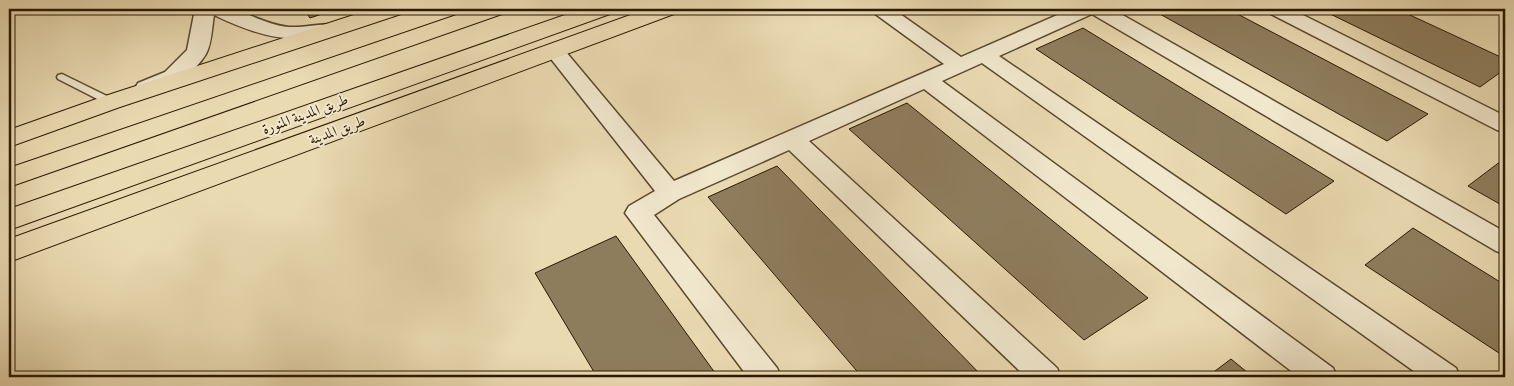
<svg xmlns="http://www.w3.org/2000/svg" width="1514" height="386" viewBox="0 0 1514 386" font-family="Alegreya,Amiri,serif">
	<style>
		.building { fill: #8e7d5d; stroke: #2a1800 }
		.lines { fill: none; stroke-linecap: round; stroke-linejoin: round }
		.lane-casing { stroke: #5a482c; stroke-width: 3 }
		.street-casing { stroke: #5a482c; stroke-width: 3 }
		.primary-casing { stroke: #2a1800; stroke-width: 2 }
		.highway-casing { stroke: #2a1800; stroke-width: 2 }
		.lane { fill: #f1e7cd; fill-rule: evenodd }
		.street { fill: #f1e7cd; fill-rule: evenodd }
		.primary { fill: #eadab2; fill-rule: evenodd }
		.highway { fill: #eadab2; fill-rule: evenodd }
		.labels { text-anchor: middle; stroke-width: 4; stroke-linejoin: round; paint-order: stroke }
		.street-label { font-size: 15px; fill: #2a1800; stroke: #f1e7cd }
	</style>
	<rect width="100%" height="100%" fill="#eadab2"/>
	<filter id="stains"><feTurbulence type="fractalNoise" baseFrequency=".004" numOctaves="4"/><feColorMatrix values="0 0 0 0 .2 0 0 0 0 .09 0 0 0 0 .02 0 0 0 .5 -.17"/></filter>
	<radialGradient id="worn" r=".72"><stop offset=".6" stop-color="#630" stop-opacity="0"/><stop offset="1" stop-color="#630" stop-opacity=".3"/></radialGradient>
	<g class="building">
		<polygon points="304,9 337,9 310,18"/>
		<polygon points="1151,9 1228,9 1428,114 1387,141"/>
		<polygon points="1320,9 1397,9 1505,59 1505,69 1480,87"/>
		<polygon points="1083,28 1334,181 1286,214 1036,49"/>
		<polygon points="907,103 1148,298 1084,340 849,129"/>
		<polygon points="1505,158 1505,207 1468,186"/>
		<polygon points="777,166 983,377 862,377 708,197"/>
		<polygon points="1413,228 1505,285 1505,357 1365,265"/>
		<polygon points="616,236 718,377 597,377 535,273"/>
		<polygon points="1231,359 1253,377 1207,377"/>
	</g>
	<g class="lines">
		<g class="lane-casing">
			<polygon id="lane" points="62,74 115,100 117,102 111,106 107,104 58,79 57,77 58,75"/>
		</g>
		<g class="street-casing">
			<g id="street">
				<path d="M195,9C206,8 223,6 234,9C252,15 268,25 289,27C305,28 326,22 338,25L341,29L338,33C289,45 258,36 214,15C212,26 212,43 206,54C195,73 161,99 138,93L135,88L138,83L165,72L187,50Z"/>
				<polygon points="871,9 893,9 961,57 1071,9 1112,9 1505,232 1505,254 1496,251 1092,14 999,56 1456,368 1460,377 1422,377 982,63 942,81 1333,368 1337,377 1299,377 924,89 809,141 1057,368 1061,377 1026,377 789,150 679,199 654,215 777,368 781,377 748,377 625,213 629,206 655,191 544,50 547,46 554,44 561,46 674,181 944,64 874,13"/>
				<polygon points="1266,9 1291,9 1505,116 1505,132 1497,130 1269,13"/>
			</g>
		</g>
		<g class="primary-casing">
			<g id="primary">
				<polygon points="372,9 404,9 401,14 120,107 9,147 9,130 102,97"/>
				<polygon points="647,9 677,9 674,14 9,262 9,239"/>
			</g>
		</g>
		<g class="highway-casing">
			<g id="highway">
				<polygon points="474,9 505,9 502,14 9,187 9,168"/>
				<polygon points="582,9 613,9 610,14 9,230 9,209"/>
			</g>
		</g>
		<use href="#lane" class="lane"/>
		<use href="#street" class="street"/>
		<use href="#primary" class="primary"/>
		<use href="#highway" class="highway"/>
	</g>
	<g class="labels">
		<g class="street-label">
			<text transform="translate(305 114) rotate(-20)" y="5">طريق المدينة المنورة</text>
			<text transform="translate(337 130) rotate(-20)" y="5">طريق المدينة</text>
		</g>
	</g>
	<rect width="1514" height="386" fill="none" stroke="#eadab2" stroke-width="30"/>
	<rect x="10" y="10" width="1494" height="366" fill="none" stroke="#2a1800" stroke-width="2.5"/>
	<rect x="15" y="15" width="1484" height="356" fill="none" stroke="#2a1800"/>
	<rect width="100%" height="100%" filter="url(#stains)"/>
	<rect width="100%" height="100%" fill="url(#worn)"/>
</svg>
